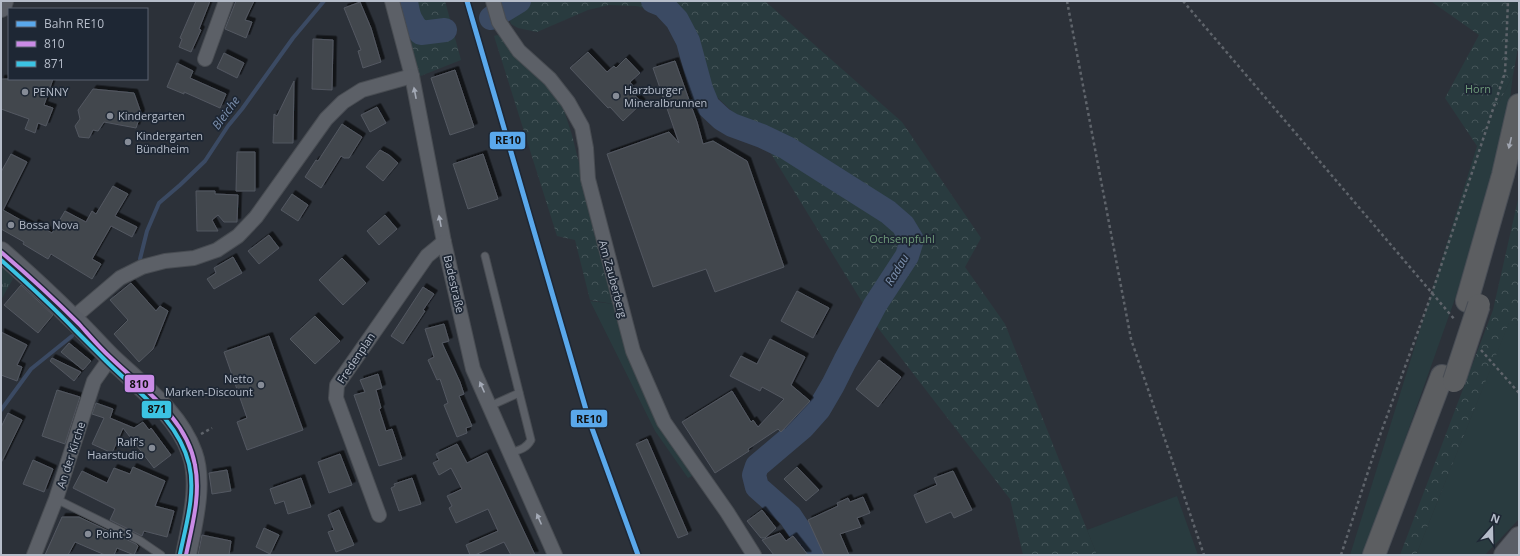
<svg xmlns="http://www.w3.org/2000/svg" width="1520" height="556" viewBox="0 0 1520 556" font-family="'Open Sans',sans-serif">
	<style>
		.grass { fill: #293b3f }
		.forest { fill: url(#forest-crowns) }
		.park { fill: url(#park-tufts) }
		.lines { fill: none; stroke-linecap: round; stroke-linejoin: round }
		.stream { stroke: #3b4a63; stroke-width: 4 }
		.river { stroke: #3b4a63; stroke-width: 24 }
		.building { fill: #43474e; stroke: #535861; filter: url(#shadow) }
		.lane-casing { stroke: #484c52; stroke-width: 9 }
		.street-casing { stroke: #484c52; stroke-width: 16 }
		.secondary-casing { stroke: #484c52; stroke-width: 22 }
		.highway-casing { stroke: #484d55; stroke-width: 24 }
		.path { stroke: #5f646b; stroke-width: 2.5; stroke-dasharray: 3 3; stroke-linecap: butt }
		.lane { stroke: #5c6067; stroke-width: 7 }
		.street { stroke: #5c6067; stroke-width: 14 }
		.secondary { stroke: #5a5e66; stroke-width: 20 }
		.highway { stroke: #5c5e61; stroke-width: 22 }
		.highway-bridge-casing { stroke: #484d55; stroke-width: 24; stroke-linecap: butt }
		.highway-bridge { stroke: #5c5e61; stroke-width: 22 }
		.bus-1-casing { stroke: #1e2734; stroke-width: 7 }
		.bus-2-casing { stroke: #1e2734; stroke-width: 7 }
		.bus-1 { stroke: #ca8be6; stroke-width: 4 }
		.bus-2 { stroke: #3bc3e3; stroke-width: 4 }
		.rail-1-casing { stroke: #1e2734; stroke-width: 8 }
		.rail-1 { stroke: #5aa8eb; stroke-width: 5 }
		.oneway { fill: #a4aab6 }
		.oneway2 { fill: #a0a5b0 }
		.poi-dot { fill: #868c97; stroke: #1e2734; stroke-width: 1.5 }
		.labels { text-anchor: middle; stroke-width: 3.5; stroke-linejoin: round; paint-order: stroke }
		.park-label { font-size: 11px; fill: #6e9a79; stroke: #1e2734 }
		.poi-label { font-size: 11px; fill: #b6bdca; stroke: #1e2734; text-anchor: start }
		.street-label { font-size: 11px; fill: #b6bdca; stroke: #1e2734 }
		.water-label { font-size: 12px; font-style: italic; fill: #7e92b0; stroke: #1e2734 }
		.line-badge { stroke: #1e2734; stroke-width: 1.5 }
		.pale-badge-label { font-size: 11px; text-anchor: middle; font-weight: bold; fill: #111 }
	</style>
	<defs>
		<pattern id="forest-crowns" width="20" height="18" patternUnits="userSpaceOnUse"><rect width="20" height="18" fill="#293b3f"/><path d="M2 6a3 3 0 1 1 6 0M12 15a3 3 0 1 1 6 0" fill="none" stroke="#465559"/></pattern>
		<pattern id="park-tufts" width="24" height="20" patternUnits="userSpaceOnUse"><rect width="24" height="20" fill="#293b3f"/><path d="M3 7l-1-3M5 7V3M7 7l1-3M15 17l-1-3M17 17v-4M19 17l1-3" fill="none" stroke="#465559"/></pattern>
		<filter id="shadow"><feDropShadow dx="3.5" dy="-3.5" stdDeviation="0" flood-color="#0009"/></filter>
	</defs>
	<rect width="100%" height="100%" fill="#2c3139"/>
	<g class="grass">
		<polygon points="1513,75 1505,140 1456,296 1364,555 1350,555 1477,146"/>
		<polygon points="590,301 614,304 694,475 688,478 655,431"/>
		<polygon points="1509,322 1519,325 1519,519 1485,555 1416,555"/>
		<polygon points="1177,496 1198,555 1097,555 1087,530"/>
	</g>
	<g class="forest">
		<polygon points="403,1 445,1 461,60 418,77"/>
		<polygon points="504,1 765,1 902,122 981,238 965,267 1005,324 1097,555 1023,555 1010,499 878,328 762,139 690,72 664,19 650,9 636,6 609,5 588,10 537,32 518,28 511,24"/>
		<polygon points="1433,1 1519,1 1519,43 1513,75 1477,146 1445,98 1479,35 1432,2"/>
		<polygon points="497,35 500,36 514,56 546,83 561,101 572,135 614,304 590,300 575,240 557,236 494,36"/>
		<polygon points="1519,195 1519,325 1509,323 1416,555 1400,555 1493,310"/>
	</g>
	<polygon class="park" points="1,266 14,277 1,300"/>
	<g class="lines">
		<g class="stream">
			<polyline points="140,259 147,231 159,203 180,185 205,161 228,126 242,109 293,38 324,1"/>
			<polyline points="1,410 31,369 72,336"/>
		</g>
		<g class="river">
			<path d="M406,1C408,15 410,23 421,33L445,30"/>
			<polyline points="653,1 663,5 677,20 688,41 701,89 708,106 722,119 732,125 762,136 787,148 888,212 903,225 912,240 907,256 875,305 845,361 833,385 819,409 803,427 757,466 754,475 757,487 790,516 812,549 814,555"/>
			<polyline points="491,18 519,1"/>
		</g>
	</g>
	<g class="building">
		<polygon points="196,1 210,1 199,29 201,30 191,52 179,47 182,39 180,38"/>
		<polygon points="236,1 254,1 245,20 252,22 246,38 225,29"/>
		<polygon points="360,2 371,28 381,62 363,68 358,51 361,50 344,8"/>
		<polygon points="313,39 333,40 332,90 312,89"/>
		<polygon points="588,52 607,72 614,66 616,68 626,58 640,73 630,82 633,86 629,89 642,103 623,121 610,107 608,108 570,68"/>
		<polygon points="224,53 244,63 237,78 217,68"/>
		<polygon points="675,61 697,122 703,144 713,141 747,161 784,267 715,292 706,269 653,287 607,154 669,132 679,143 653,68"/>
		<polygon points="177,63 193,71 190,78 226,94 220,108 184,92 184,94 167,87"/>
		<polygon points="455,70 474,127 450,135 431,78"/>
		<polygon points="1,79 53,79 44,105 53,108 46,126 38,123 35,133 25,129 29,119 1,109"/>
		<polygon points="294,81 293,143 273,143 274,114 277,116"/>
		<polygon points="93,89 134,93 141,113 136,128 104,122 98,131 93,130 89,138 79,137 75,126 80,119 78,110"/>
		<polygon points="377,107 386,123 370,132 361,115"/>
		<polygon points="342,124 362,137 349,158 344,158 341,156 321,188 305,177 316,160 318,161"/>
		<polygon points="380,150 389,155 398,163 383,181 366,167"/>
		<polygon points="237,152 255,152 255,191 236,191"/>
		<polygon points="11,154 27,162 3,210 33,227 35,223 52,233 65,211 86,222 92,211 96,214 113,186 128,194 115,216 137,227 132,237 111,226 92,259 101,264 92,279 51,254 48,259 23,244 24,242 1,229 1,172"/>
		<polygon points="483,154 498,199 468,209 453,164"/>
		<polygon points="196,191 215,191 215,194 238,195 237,222 224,222 218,215 212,220 218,231 197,231"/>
		<polygon points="292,194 308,205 298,221 281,210"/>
		<polygon points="385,215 397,229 379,245 367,231"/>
		<polygon points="269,235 279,248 259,264 248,251"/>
		<polygon points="233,257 242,273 214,289 207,279 216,273 214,268"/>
		<polygon points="342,258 366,283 343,305 319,280"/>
		<polygon points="131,283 156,311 160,306 168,311 153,349 139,362 114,334 128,320 110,300"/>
		<polygon points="21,285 53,315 38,333 4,305"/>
		<polygon points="423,287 434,294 423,310 425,311 403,344 391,336"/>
		<polygon points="797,291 829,308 813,338 781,321"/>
		<polygon points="315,316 340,341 315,364 290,339"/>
		<polygon points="444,324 449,341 442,343 460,382 464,394 459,396 472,426 466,428 467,433 457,437 444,405 448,403 440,379 437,380 428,360 434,357 425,329"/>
		<polygon points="1,332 27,345 17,365 22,367 17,381 1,375"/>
		<polygon points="269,336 303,430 247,450 237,422 247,418 224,352"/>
		<polygon points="770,339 805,357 791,385 810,401 781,432 778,429 748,449 749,451 715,473 682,422 732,391 751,422 753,420 758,427 784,399 762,387 760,391 730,376 741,356 757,364"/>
		<polygon points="69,343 91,361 83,370 61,352"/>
		<polygon points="52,358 81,372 74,381 50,361"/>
		<polygon points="879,360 901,377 878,407 856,389"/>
		<polygon points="378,374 382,388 376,390 381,408 379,409 386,431 392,429 402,459 379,466 354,395 365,392 360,380"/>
		<polygon points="57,390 80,397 65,444 42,436"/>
		<polygon points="96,403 113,409 110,418 134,428 143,422 149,430 151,428 171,455 154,468 123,428 112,453 92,444 104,418 92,414"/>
		<polygon points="8,413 22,420 1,463 1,427"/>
		<polygon points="647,439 688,534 678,538 636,444"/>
		<polygon points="457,444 467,463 487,453 535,555 511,555 504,542 475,555 470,555 466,545 498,531 488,509 456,523 449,508 452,506 447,496 462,489 451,468 439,475 433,463 439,460 436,454"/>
		<polygon points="340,454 352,485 329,493 318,462"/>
		<polygon points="33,460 53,469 44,492 23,484"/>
		<polygon points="133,467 165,481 155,506 174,511 167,537 144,531 142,536 110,520 115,509 73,488 82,471 107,483 114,468 130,474"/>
		<polygon points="797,467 819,490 806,501 784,479"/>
		<polygon points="227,470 231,491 212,494 209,473"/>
		<polygon points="953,471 972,510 954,518 951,512 926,523 914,495 937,485 934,478"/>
		<polygon points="301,478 311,507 288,514 284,501 275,504 270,489"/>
		<polygon points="412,478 421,504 399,511 391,488 395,486 394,484"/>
		<polygon points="863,497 870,513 857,518 861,527 840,534 849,555 824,555 808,520 838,506 837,503 848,498 850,502"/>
		<polygon points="339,510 354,545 336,552 328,532 334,530 328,515"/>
		<polygon points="762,510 776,528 765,538 761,538 747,521"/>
		<polygon points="62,517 79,517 136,544 138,546 134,555 117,548 114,555 105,555 75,542 68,555 45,555"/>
		<polygon points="264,528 279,535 270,554 256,547"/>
		<polygon points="780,533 786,541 793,536 808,555 774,555 762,540"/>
		<polygon points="202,535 231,541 229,555 198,555"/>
	</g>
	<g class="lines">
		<g class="lane-casing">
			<g id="lane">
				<path d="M485,256L531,440C526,449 519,450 510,453"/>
				<polyline points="490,406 519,393"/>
				<polyline points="56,499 139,540 161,555"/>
			</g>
		</g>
		<g class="street-casing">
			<g id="street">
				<polyline points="392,1 412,76 444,242 473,369 555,555"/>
				<polyline points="493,1 499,22 519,51 550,79 568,102 582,127 586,148 588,179 633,351 664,422 727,512 754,555"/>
				<polyline points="205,59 226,1"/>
				<polyline points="73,318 120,278 142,267 165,261 194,258 217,250 238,236 256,217 326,119 343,102 362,90 412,76"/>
				<polyline points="379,515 336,398 337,385 427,256 444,242"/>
				<polyline points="34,555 56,499 94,381 111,357"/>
			</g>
		</g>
		<g class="secondary-casing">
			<g id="secondary">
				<polyline points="1,7 3,1"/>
				<path d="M1,252C25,273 49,295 72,318C85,330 97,344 110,357C139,385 178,413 192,453C203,483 192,524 186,555"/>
				<polyline points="1504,555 1519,537"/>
			</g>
		</g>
		<g class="highway-casing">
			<g id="highway">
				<polyline points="1467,301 1503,175 1519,105"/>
				<polyline points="1374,555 1442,376"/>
			</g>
		</g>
		<g class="path">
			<polyline points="1067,1 1131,339 1204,555"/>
			<polyline points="1183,1 1455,320"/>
			<polyline points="1481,350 1519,393"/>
			<polyline points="201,434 212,428"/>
			<polyline points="1341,555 1379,438 1432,293 1505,73 1508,1"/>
		</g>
		<use href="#lane" class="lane"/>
		<use href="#street" class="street"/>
		<use href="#secondary" class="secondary"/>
		<use href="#highway" class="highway"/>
		<g class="highway-bridge-casing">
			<polyline id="highway-bridge" points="1454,381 1479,305"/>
		</g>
		<use href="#highway-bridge" class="highway-bridge"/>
		<g class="bus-1-casing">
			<path id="bus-1" d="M1,252C28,275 54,299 79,324C89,335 99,347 110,357C142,388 187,418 195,465C201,495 192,526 186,555"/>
		</g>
		<g class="bus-2-casing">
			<path id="bus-2" d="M1,260C27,283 52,306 76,331C86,341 96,351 106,361C137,392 178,419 189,464C196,493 186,525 180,554"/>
		</g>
		<use href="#bus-1" class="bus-1"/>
		<use href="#bus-2" class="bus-2"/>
		<g class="rail-1-casing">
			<polyline id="rail-1" points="467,1 589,420 638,555"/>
		</g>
		<use href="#rail-1" class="rail-1"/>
	</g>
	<defs><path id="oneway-solid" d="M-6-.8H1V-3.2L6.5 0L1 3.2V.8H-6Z"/></defs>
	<g class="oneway">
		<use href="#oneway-solid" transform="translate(415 93) rotate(-101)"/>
		<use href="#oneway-solid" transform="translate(440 221) rotate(-101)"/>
		<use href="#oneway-solid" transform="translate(482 387) rotate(-114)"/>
		<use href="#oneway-solid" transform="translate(539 519) rotate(-114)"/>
	</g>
	<use class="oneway2" href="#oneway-solid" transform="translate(1510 143) rotate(103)"/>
	<g class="poi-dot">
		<circle cx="25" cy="92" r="4"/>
		<circle cx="616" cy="96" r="4"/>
		<circle cx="110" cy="116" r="4"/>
		<circle cx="128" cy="142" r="4"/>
		<circle cx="11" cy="225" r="4"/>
		<circle cx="261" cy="385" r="4"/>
		<circle cx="152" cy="448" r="4"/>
		<circle cx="88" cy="534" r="4"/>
	</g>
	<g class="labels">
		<g class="park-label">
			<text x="1478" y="93">Horn</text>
			<text x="902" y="243">Ochsenpfuhl</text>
		</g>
		<g class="poi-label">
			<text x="624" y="94">Harzburger<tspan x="624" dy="13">Mineralbrunnen</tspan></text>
			<text x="33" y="96">PENNY</text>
			<text x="118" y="120">Kindergarten</text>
			<text x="136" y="140">Kindergarten<tspan x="136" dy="13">Bündheim</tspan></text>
			<text x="19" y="229">Bossa Nova</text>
			<text x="253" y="383" text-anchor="end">Netto<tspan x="253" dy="13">Marken-Discount</tspan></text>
			<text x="144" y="446" text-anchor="end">Ralf's<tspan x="144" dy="13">Haarstudio</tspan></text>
			<text x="96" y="538">Point S</text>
		</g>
		<g class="street-label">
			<text transform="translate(613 279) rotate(75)" y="4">Am Zauberberg</text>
			<text transform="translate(454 284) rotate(77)" y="4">Badestraße</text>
			<text transform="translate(356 358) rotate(-56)" y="4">Fredenplan</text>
			<text transform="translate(71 455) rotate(-72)" y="4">An der Kirche</text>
		</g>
		<g class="water-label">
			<text transform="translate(226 113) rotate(-54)" y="4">Bleiche</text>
			<text transform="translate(897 270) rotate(-59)" y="4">Radau</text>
		</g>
	</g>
	<g class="line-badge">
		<rect x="489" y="131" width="37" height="19" rx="4" fill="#5aa8eb"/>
		<rect x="124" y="374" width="31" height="19" rx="4" fill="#ca8be6"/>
		<rect x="141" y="400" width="31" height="19" rx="4" fill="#3bc3e3"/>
		<rect x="570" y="409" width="38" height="19" rx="4" fill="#5aa8eb"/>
	</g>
	<g class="pale-badge-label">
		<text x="508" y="144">RE10</text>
		<text x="139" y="388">810</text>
		<text x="157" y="413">871</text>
		<text x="589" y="423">RE10</text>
	</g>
	<rect width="1520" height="556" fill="none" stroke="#b6bdca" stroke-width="4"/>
	<rect x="8" y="8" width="140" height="72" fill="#1e2734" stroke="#5b6370"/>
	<rect x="16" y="21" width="20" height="6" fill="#5aa8eb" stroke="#5b6370"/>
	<text x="44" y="28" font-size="12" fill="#b6bdca">Bahn RE10</text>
	<rect x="16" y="41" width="20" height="6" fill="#ca8be6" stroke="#5b6370"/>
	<text x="44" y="48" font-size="12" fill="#b6bdca">810</text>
	<rect x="16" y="61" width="20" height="6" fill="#3bc3e3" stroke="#5b6370"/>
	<text x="44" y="68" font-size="12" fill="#b6bdca">871</text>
	<g transform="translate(1492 528) rotate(20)" stroke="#1e2734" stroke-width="3" paint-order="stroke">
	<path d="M0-3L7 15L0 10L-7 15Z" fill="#b6bdca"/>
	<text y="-6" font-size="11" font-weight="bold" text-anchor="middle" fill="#b6bdca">N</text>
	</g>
</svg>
